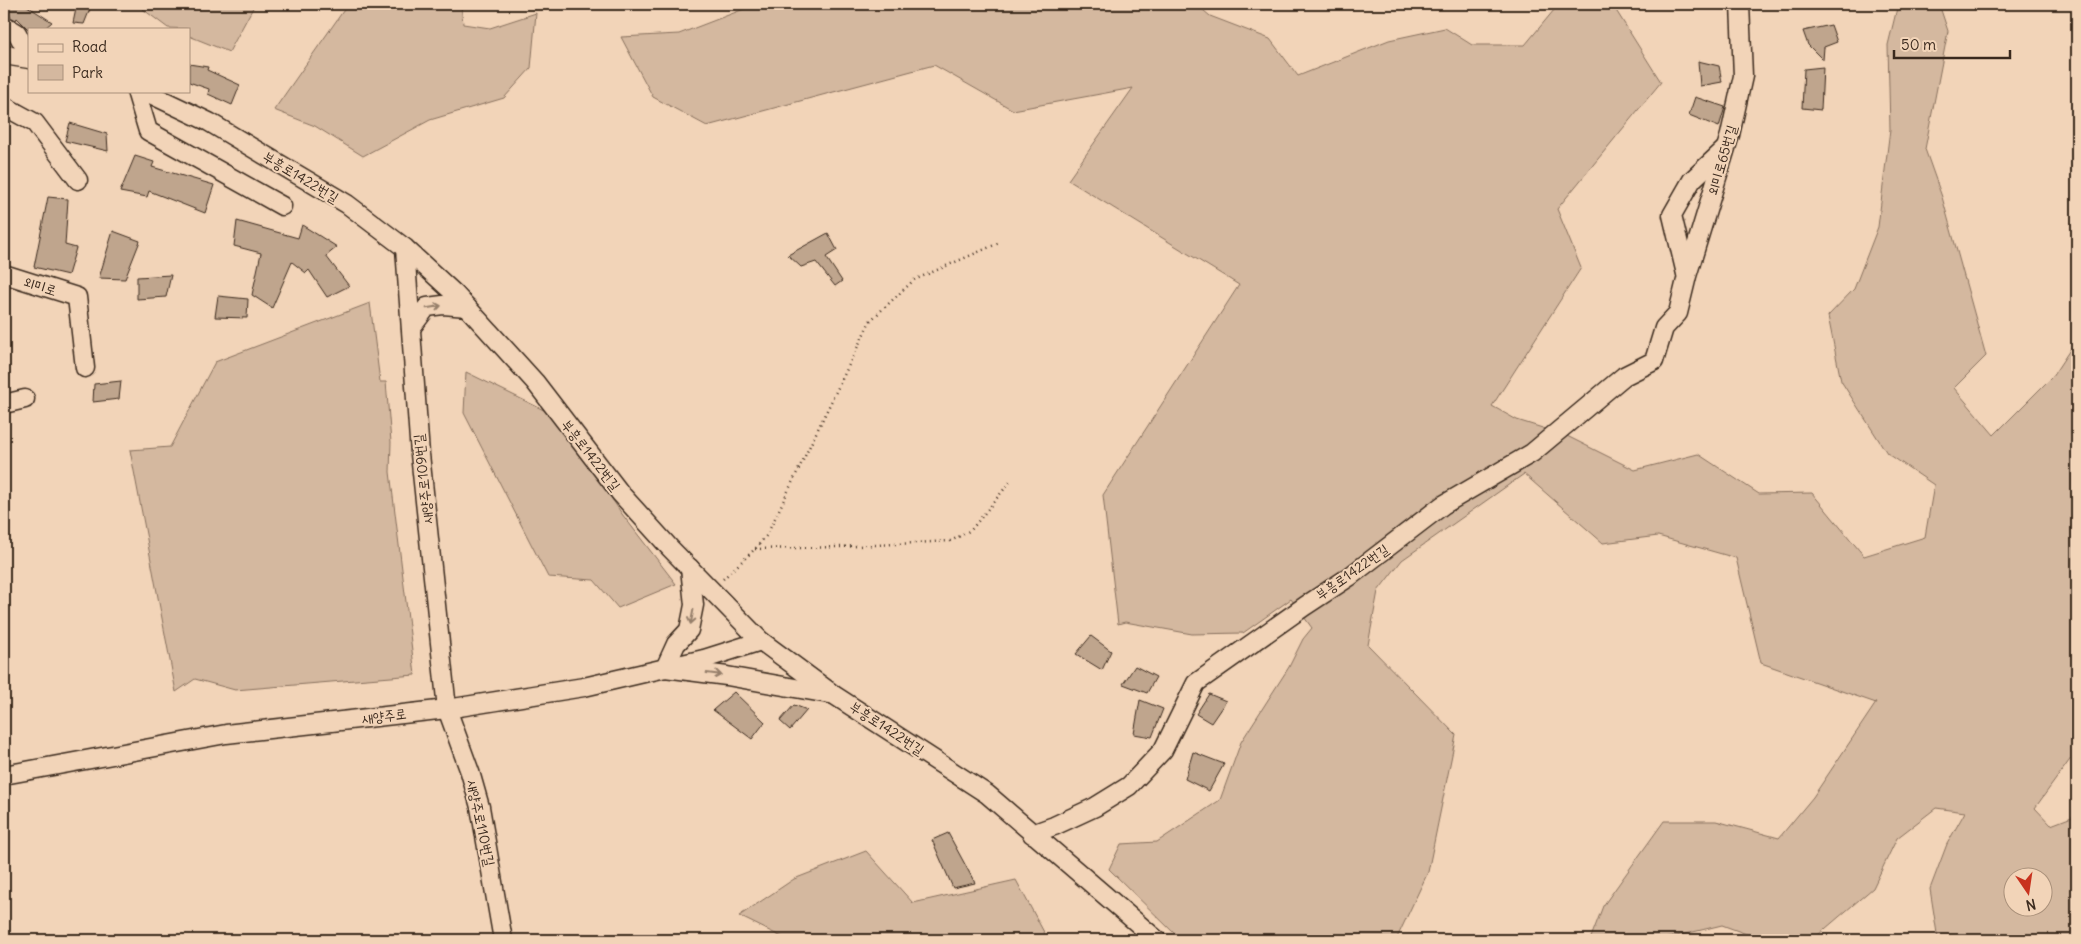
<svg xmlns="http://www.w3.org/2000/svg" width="2081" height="944" viewBox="0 0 2081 944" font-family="Delius,'Poor Story',sans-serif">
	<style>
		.green { fill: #d4b89f; stroke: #88715e; fill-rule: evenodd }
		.building { fill: #bfa58d; stroke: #3b2a1e }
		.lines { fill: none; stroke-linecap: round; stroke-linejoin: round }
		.minor-casing { stroke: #3b2a1e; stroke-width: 21 }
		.path { stroke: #3b2a1e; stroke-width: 2.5; stroke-dasharray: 1 4; stroke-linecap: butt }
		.minor { stroke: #f2d4b8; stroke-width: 18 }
		.oneway { stroke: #967f6b }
		.labels { text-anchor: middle; stroke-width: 4; stroke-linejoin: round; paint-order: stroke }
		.street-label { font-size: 14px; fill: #3b2a1e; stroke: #f2d4b8 }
	</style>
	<rect width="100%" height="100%" fill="#f2d4b8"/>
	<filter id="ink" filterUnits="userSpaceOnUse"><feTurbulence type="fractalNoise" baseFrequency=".02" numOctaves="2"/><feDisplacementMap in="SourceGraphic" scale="10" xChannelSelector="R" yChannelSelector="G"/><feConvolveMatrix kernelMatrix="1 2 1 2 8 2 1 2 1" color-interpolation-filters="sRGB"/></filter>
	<g filter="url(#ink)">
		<g class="green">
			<polygon points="136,4 255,4 229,52 189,36 189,29 168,28"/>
			<polygon points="348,4 461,4 463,24 490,28 536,13 531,68 504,98 430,120 363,156 315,126 274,110"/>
			<path d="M757,4H1196L1210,16L1270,39L1298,76L1389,40L1445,28L1472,45H1525L1559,4H1612L1661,82L1557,209L1581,268L1492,406L1517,420L1565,435L1635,470L1698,454L1759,494L1812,493L1864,556L1925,537L1934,485L1887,453L1841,381L1828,316L1854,289L1878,227L1890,129L1888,45L1898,4H1939L1948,31L1925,149L1942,197L1986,356L1954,388L1994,435L2052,377L2077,339V750L2035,808L2051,825L2077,815V940H1938L1930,889L1947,844L1965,812L1936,808L1897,838L1873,888L1812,940H1763L1722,925L1660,940H1590L1603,906L1664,821H1716L1779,838L1813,797L1876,703L1761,663L1736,558L1658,536L1603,543L1524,474L1402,560L1378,591L1368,645L1456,735L1428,872L1396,940H1181L1109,869L1121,844L1157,842L1220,800L1241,742L1289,667L1303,639L1312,628L1291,599L1243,633L1192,634L1125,622L1118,624L1103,495L1239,285L1068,180L1133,88L1013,110L934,65L707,126L653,97L621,37L679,34ZM2014,876H2044V906H2014Z"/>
			<polygon points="370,303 380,382 386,382 391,442 390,472 415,675 235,690 195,679 176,692 130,450 170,447 215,362"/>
			<polygon points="466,372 558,417 622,514 676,584 618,608 594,580 548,577 464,413"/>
			<polygon points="866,851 913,903 1016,880 1046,936 1036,940 788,940 739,916 794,879"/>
		</g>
		<g class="building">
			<polygon points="4,4 24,4 52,22 44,29 28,29 17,18 16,20 4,14"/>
			<polygon points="77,4 92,4 84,24 73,23"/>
			<polygon points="1831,25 1837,42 1824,47 1823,60 1808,45 1803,31"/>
			<polygon points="1698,61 1719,66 1722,82 1700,86"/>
			<polygon points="189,64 208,67 207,70 240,85 232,105 208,94 209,89 189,82"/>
			<polygon points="1823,67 1821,110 1802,108 1804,69"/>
			<polygon points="1695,97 1725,107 1719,127 1689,115"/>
			<polygon points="70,123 107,134 108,151 65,141"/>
			<polygon points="135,156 154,162 152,167 214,185 205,213 149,191 147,197 120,192"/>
			<polygon points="48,197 68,199 65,245 76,248 68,275 34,267"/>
			<polygon points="237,221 298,238 302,225 337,247 326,256 349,286 327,297 309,270 306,273 292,262 272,308 252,295 261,253 234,246"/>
			<polygon points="113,231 140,241 125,279 99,278"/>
			<polygon points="828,233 837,250 826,257 842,281 835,286 816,262 801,267 788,255"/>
			<polygon points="171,275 166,297 137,299 137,277"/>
			<polygon points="218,296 248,299 247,318 215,317"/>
			<polygon points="121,381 119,399 93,402 94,384"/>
			<polygon points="1091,636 1111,651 1102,670 1076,654"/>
			<polygon points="1135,666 1156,677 1147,693 1123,684"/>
			<polygon points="734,692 765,722 752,739 713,710"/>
			<polygon points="1209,694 1226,701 1211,723 1196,714"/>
			<polygon points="1140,700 1163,709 1152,737 1134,734"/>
			<polygon points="794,705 807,710 790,730 780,721"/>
			<polygon points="1193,752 1224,764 1209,791 1185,779"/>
			<polygon points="948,833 975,883 953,888 932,840"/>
		</g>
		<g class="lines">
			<g class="minor-casing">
				<g id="minor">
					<polyline points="4,25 17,33 29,55"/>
					<polyline points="4,55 29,59"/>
					<polyline points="136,91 148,131 282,206"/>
					<polyline points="144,91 209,122 347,204 405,248 455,294 535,382 621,494 670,548 761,641 834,695 987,794 1157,940"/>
					<polyline points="4,106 35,123 78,180"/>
					<polyline points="405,248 420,454 447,709 470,772 480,807 503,940"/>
					<polyline points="4,274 77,297 85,368"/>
					<polyline points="1686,274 1672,215 1692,180 1725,149"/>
					<polyline points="411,328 427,307 443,305 467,307"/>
					<polyline points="4,404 25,399"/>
					<polyline points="690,568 694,605 689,630 676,644 665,668 727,676 829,694"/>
					<polyline points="4,775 226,734 447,709 584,687 704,659 761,641"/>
					<polyline points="1032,834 1054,826 1095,807 1129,786 1163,750 1196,683 1305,606 1349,577 1443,505 1532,453 1624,376 1654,361 1664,328 1678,313 1687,276 1730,135 1743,76 1740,4"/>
				</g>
			</g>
			<g class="path">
				<polyline points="755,549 839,547 951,541 971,530 1010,482"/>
				<polyline points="723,579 755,549 767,535 870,321 914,280 999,243"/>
			</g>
			<use href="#minor" class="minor"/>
		</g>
		<defs><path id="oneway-shaft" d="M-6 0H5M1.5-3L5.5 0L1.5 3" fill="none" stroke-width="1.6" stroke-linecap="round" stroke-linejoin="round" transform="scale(1.25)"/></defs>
		<g class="oneway">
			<use href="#oneway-shaft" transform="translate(434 307) rotate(-10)"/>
			<use href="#oneway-shaft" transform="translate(692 617) rotate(101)"/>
			<use href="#oneway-shaft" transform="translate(714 674) rotate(7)"/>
		</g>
	</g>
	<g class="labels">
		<g class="street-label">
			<text transform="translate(1722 160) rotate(-74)" y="5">외미로65번길</text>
			<text transform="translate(301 177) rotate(31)" y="5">부흥로1422번길</text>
			<text transform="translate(40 286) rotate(17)" y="5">외미로</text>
			<text transform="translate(591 455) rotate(52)" y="5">부흥로1422번길</text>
			<text transform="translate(423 479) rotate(-96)" y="5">새양주로109번길</text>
			<text transform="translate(1352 572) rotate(-35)" y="5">부흥로1422번길</text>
			<text transform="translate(384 716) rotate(-7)" y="5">새양주로</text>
			<text transform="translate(887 728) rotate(33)" y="5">부흥로1422번길</text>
			<text transform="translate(481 823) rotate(78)" y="5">새양주로110번길</text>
		</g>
	</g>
	<rect width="2081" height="944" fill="none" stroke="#f2d4b8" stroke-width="20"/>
	<rect x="10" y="10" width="2061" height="924" fill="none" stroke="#3b2a1e" stroke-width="2" filter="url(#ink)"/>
	<rect x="28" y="28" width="162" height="65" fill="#f2d4b8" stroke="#a9907a"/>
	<rect x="38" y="44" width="25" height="8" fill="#f2d4b8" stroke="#a9907a"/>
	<text x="72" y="52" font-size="15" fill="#3b2a1e">Road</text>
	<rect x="38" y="65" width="25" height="15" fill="#d4b89f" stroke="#a9907a"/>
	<text x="72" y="78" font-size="15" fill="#3b2a1e">Park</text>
	<g transform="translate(2028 892) rotate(167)"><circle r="24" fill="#f2d4b8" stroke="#a9907a"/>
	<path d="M0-4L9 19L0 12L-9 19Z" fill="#c8321e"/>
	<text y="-8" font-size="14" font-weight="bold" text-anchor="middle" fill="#3b2a1e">N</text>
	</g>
	<path d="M1894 50v8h116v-8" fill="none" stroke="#3b2a1e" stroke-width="2.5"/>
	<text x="1901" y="50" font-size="15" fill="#3b2a1e" stroke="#f2d4b8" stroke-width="4" paint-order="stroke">50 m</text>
</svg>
